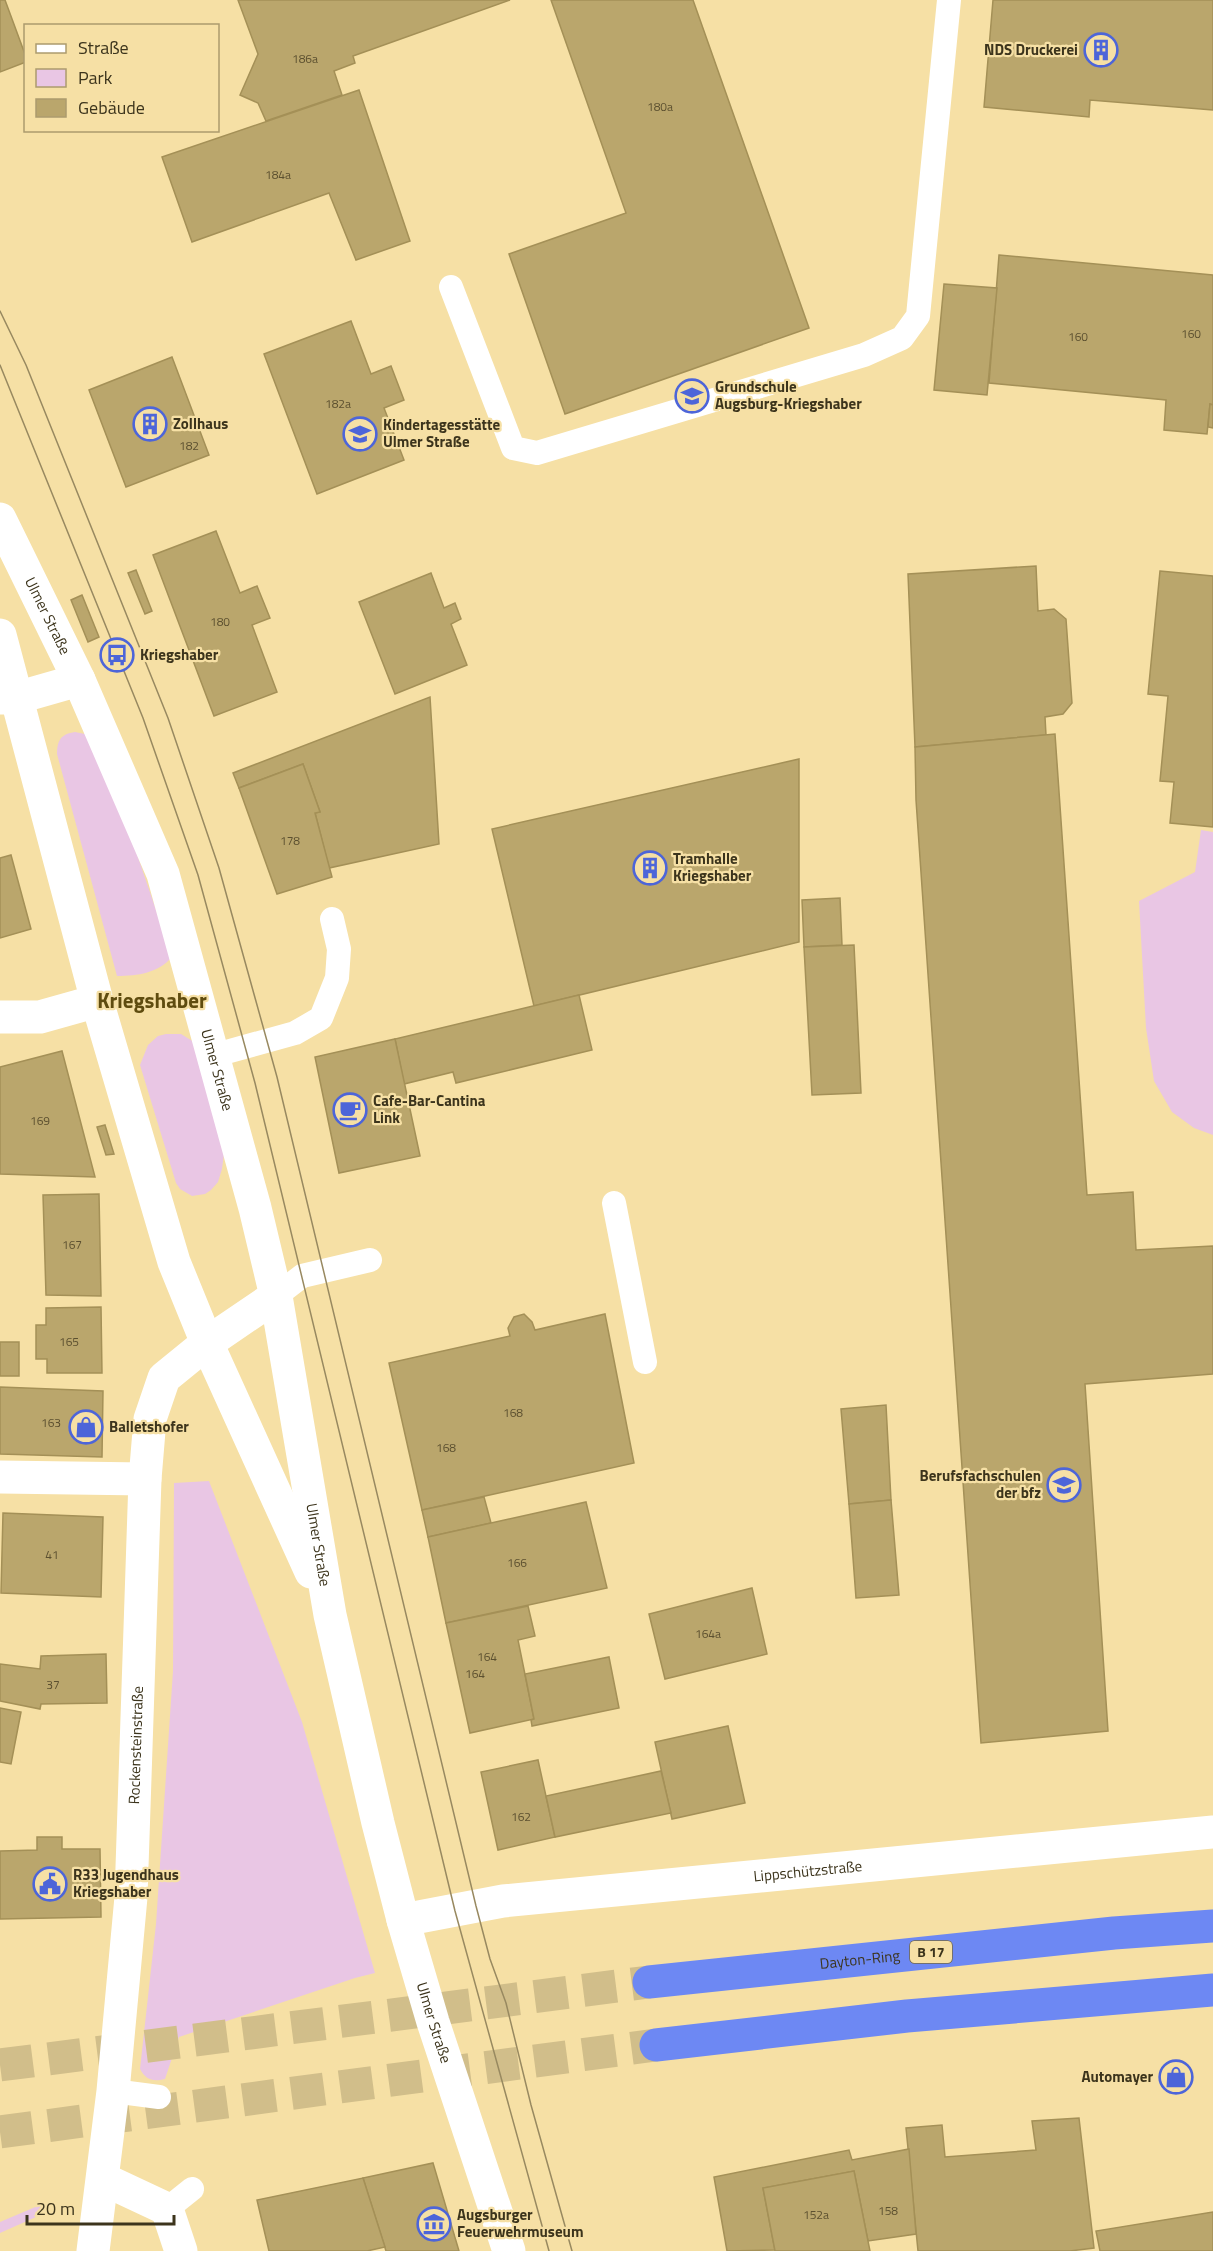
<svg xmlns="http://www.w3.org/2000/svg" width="1213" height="2251" viewBox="0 0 1213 2251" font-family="'Titillium Web',sans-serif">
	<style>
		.green { fill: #e9c6e4 }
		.building { fill: #baa66c; stroke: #a49057; stroke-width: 1.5 }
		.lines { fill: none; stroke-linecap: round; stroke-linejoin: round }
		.highway-tunnel { stroke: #d1be8a; stroke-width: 33; stroke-dasharray: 33 16; stroke-linecap: butt }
		.lane { stroke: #fff; stroke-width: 24 }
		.street { stroke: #fff; stroke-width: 33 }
		.secondary { stroke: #fff; stroke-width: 33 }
		.highway { stroke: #6d88f3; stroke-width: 33 }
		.tram { stroke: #988960; stroke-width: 1.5 }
		.labels { text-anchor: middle; stroke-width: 4.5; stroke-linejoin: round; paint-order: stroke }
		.number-label { font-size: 12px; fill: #5c5030 }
		.shield { fill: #f6e0a5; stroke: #746845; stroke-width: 1.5 }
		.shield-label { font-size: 14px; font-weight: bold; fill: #3c341c }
		.poi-label { font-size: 15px; font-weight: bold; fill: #3c341c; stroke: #f6e0a5; text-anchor: start }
		.street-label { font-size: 15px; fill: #3c341c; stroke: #f6e0a5 }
		.district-label { font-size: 21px; font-weight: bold; fill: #5f4c0f; stroke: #f6e0a5 }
	</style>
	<rect width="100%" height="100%" fill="#f6e0a5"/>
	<g class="green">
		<path d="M75,732L85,734L124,816L172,957C158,973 138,976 117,976L57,754C57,740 61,734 75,732Z"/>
		<polygon points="1201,830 1213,832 1213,1135 1194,1128 1172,1112 1154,1081 1146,1028 1139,901 1195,872"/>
		<polygon points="166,1034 181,1034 194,1042 224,1154 222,1169 218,1182 211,1190 205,1194 192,1196 180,1189 176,1183 140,1065 148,1045 158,1036"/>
		<path d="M209,1481L302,1722L375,1973L355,1978L179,2037L165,2079C153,2082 146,2080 140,2069L156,1924L173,1671L174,1483Z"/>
		<polygon points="50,2203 45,2213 0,2233 0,2222 40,2205"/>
	</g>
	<g class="building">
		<polygon points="0,0 5,0 26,57 26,62 0,72"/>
		<polygon points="238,0 510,0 353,56 355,63 334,71 342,95 266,121 258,103 240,95 258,54"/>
		<polygon points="551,0 693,0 809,328 565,414 509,254 626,213"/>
		<polygon points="993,0 1213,0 1213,110 1090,100 1089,117 984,107"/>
		<polygon points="359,90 410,241 356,260 329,193 192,242 162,157"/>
		<polygon points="999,255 1213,275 1213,405 1210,404 1207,434 1164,430 1166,400 989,383"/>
		<polygon points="944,284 997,288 987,395 934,390"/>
		<polygon points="351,321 371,374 391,366 404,400 384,408 404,460 317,494 264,354"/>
		<polygon points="172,357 209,455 126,487 89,390"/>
		<polygon points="1210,404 1213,405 1213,428 1208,427"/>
		<polygon points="216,531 240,593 257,586 270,618 252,625 277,692 214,716 153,555"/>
		<polygon points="1036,566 1038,611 1054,609 1066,619 1072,703 1063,714 1045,717 1046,735 915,747 908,574"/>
		<polygon points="136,570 152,611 145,614 128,573"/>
		<polygon points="1160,571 1213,576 1213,827 1170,823 1174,782 1160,781 1168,696 1148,694"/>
		<polygon points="431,573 444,608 455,603 461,619 451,624 467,665 395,694 359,602"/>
		<polygon points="82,595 99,637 88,642 71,600"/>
		<polygon points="430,697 439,844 329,868 315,813 320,812 303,764 239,788 233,773"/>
		<polygon points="1055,734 1087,1195 1133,1192 1136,1250 1213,1246 1213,1374 1085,1384 1108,1731 981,1743 916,800 915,747"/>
		<polygon points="799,759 799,942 534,1006 492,829"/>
		<polygon points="303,764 320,812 315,813 332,877 277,894 239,788"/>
		<polygon points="11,855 31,929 0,938 0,858"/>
		<polygon points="840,898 842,945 804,947 802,900"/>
		<polygon points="854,945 861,1093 812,1095 804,947"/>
		<polygon points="579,995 592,1050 456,1083 453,1072 404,1084 395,1039"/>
		<polygon points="395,1039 420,1156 339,1173 315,1057"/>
		<polygon points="62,1051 95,1177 0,1174 0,1067"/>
		<polygon points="105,1125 114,1154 106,1155 97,1127"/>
		<polygon points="99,1194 101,1296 46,1295 43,1195"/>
		<polygon points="101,1307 102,1373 47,1373 47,1359 36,1359 36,1325 46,1325 46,1308"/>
		<polygon points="524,1314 532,1322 535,1330 605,1314 634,1463 422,1510 389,1363 510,1336 508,1328 514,1317"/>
		<rect x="0" y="1342" width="19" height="34"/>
		<polygon points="0,1387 103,1391 102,1457 0,1454"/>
		<polygon points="886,1405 891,1500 849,1504 841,1409"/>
		<polygon points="484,1497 491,1523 428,1537 422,1510"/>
		<polygon points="891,1500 899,1595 856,1598 849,1504"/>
		<polygon points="586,1502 607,1588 446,1623 428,1537"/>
		<polygon points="3,1513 103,1517 101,1597 1,1593"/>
		<polygon points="752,1588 767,1654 665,1679 649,1614"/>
		<polygon points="528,1606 535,1636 518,1640 534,1719 470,1733 446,1623"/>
		<polygon points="106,1654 107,1703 41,1704 40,1709 0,1701 0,1664 40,1669 41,1656"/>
		<polygon points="609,1657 619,1708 532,1726 531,1720 534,1719 525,1674"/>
		<polygon points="0,1708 21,1712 11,1764 0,1762"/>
		<polygon points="728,1726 745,1803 672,1819 655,1742"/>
		<polygon points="538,1760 555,1837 498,1850 481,1772"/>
		<polygon points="661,1771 671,1813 555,1837 546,1796"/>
		<polygon points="37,1837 62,1837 62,1849 100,1849 101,1917 0,1919 0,1851 37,1850"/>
		<polygon points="1079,2118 1094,2248 1070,2251 918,2251 906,2128 942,2125 945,2157 1036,2150 1032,2121"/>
		<polygon points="909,2149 916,2234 868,2241 854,2171 763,2188 775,2250 727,2251 714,2177 849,2150 852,2160"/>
		<polygon points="433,2163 459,2251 386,2251 363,2178"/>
		<polygon points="854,2171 870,2251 775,2251 763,2188"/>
		<polygon points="363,2178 385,2247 367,2251 269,2251 257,2200"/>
		<polygon points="1213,2212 1213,2251 1100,2251 1096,2231"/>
	</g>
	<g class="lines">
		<g class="highway-tunnel">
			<polyline points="0,2065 649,1982"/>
			<polyline points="0,2132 656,2045"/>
		</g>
		<g class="lane">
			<polyline points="451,287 513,448 537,453 864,355 902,338 918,316 949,0"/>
			<polyline points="212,1056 295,1033 321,1018 337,978 339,949 332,919"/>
			<polyline points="614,1203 645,1362"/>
			<polyline points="276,1296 302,1276 370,1260"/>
			<polyline points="113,2091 159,2097"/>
			<polyline points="167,2209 192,2189"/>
		</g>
		<g class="street">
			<polyline points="0,698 16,698 79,680"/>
			<polyline points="0,1017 40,1017 97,1001"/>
			<polyline points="0,1477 145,1479"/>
			<path id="s1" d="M403,1920L503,1901L1213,1832"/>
			<polyline points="103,2179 167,2209 181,2251"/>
			<path id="s2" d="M93,2251L113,2091L131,1897L145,1479L150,1419L164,1378L207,1343L276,1296"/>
		</g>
		<g class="secondary">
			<path id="s3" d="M0,519L79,680L163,874L255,1208L276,1296L330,1615L378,1823L403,1920L433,2022L509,2251"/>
			<polyline points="0,635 97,1001 174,1262 207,1343 311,1572"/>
		</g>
		<g class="highway">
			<path id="s4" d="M649,1982L1114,1933L1213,1926"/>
			<polyline points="656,2045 907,2016 1213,1990"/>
		</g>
		<g class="tram">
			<polyline points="0,311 26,365 168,718 219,868 277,1077 476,1906 490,1959 506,2003 531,2105 572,2251"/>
			<polyline points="0,365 143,718 198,875 255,1083 455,1911 549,2251"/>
		</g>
	</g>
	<defs>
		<g id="building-ring" transform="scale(1.725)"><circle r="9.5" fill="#f6e0a5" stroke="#4d65d9" stroke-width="1.5"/><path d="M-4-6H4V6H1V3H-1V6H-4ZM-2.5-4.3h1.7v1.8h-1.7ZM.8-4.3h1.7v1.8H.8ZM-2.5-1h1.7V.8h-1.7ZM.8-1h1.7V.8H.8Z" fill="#4d65d9"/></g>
		<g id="school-ring" transform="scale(1.725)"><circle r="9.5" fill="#f6e0a5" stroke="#4d65d9" stroke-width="1.5"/><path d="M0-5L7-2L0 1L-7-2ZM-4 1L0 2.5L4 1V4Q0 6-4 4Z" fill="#4d65d9"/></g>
		<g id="bus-ring" transform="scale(1.725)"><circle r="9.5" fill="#f6e0a5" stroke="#4d65d9" stroke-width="1.5"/><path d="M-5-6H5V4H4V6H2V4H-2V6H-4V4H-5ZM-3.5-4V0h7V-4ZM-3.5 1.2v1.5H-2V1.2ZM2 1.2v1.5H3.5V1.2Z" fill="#4d65d9"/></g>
		<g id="cafe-ring" transform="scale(1.725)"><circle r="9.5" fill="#f6e0a5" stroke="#4d65d9" stroke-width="1.5"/><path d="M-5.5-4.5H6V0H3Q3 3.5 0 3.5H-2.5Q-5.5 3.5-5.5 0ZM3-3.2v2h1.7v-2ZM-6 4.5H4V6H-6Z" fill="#4d65d9"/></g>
		<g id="shop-ring" transform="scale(1.725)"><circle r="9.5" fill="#f6e0a5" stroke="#4d65d9" stroke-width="1.5"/><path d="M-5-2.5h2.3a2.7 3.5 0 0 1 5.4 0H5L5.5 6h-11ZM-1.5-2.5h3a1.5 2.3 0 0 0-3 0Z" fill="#4d65d9"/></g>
		<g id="civic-ring" transform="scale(1.725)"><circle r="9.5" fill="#f6e0a5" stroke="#4d65d9" stroke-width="1.5"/><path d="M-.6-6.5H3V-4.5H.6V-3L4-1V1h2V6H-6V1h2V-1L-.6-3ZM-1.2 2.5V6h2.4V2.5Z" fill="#4d65d9"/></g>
		<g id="museum-ring" transform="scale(1.725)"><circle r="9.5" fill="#f6e0a5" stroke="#4d65d9" stroke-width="1.5"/><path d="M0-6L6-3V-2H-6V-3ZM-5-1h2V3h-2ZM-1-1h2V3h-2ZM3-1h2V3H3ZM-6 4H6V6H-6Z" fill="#4d65d9"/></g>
	</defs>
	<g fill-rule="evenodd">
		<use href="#building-ring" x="1101" y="50"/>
		<use href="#school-ring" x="692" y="396"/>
		<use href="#building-ring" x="150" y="424"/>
		<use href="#school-ring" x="360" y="434"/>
		<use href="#bus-ring" x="117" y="655"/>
		<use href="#building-ring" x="650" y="868"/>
		<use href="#cafe-ring" x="350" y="1110"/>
		<use href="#shop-ring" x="86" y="1427"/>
		<use href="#school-ring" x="1064" y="1485"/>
		<use href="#civic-ring" x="50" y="1884"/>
		<use href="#shop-ring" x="1176" y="2077"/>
		<use href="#museum-ring" x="434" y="2224"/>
	</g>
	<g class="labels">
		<g class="number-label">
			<text x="305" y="63">186a</text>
			<text x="660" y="111">180a</text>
			<text x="278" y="179">184a</text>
			<text x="1191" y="338">160</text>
			<text x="1078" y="341">160</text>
			<text x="338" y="408">182a</text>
			<text x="189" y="450">182</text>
			<text x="220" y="626">180</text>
			<text x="290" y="845">178</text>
			<text x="40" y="1125">169</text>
			<text x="72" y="1249">167</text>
			<text x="69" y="1346">165</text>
			<text x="513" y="1417">168</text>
			<text x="51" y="1427">163</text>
			<text x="446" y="1452">168</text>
			<text x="52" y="1559">41</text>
			<text x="517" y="1567">166</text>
			<text x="708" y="1638">164a</text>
			<text x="487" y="1661">164</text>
			<text x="475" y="1678">164</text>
			<text x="53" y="1689">37</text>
			<text x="521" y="1821">162</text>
			<text x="888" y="2215">158</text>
			<text x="816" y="2219">152a</text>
		</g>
		<rect class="shield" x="910" y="1941" width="42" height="22" rx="4.5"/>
		<g class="shield-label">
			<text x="931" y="1957">B 17</text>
		</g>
		<g class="poi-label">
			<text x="1078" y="55" text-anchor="end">NDS Druckerei</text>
			<text x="715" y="392">Grundschule<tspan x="715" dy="17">Augsburg-Kriegshaber</tspan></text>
			<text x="173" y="429">Zollhaus</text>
			<text x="383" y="430">Kindertagesstätte<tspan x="383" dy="17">Ulmer Straße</tspan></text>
			<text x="140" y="660">Kriegshaber</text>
			<text x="673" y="864">Tramhalle<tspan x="673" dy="17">Kriegshaber</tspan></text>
			<text x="373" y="1106">Cafe-Bar-Cantina<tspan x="373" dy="17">Link</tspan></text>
			<text x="109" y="1432">Balletshofer</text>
			<text x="1041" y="1481" text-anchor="end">Berufsfachschulen<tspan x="1041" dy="17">der bfz</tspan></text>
			<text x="73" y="1880">R33 Jugendhaus<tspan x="73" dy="17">Kriegshaber</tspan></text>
			<text x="1153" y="2082" text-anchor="end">Automayer</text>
			<text x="457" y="2220">Augsburger<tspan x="457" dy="17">Feuerwehrmuseum</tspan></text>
		</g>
		<g class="street-label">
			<text dy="5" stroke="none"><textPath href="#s3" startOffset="108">Ulmer Straße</textPath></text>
			<text dy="5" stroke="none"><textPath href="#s3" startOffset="594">Ulmer Straße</textPath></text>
			<text dy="5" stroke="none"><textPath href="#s3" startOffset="1080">Ulmer Straße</textPath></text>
			<text dy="5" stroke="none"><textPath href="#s2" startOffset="508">Rockensteinstraße</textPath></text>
			<text dy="5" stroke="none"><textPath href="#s1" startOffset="408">Lippschützstraße</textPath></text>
			<text dy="5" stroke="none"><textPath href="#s4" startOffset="212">Dayton-Ring</textPath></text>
			<text dy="5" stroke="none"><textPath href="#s3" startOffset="1572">Ulmer Straße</textPath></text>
		</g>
		<g class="district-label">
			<text x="152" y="1008">Kriegshaber</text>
		</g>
	</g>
	<rect x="24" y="24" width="195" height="108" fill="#f6e0a5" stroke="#ac9b6e" stroke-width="1.5"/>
	<rect x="36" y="44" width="30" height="9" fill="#ffffff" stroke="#ac9b6e" stroke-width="1.5"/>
	<text x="78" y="54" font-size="18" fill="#3c341c">Straße</text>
	<rect x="36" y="69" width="30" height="18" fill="#e9c6e4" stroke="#ac9b6e" stroke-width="1.5"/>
	<text x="78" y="84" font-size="18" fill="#3c341c">Park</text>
	<rect x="36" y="99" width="30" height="18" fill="#baa66c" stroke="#ac9b6e" stroke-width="1.5"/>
	<text x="78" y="114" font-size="18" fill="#3c341c">Gebäude</text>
	<path d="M27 2215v9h147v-9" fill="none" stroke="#3c341c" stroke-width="3"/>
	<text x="36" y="2215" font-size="18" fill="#3c341c" stroke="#f6e0a5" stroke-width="4.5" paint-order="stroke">20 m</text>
</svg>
